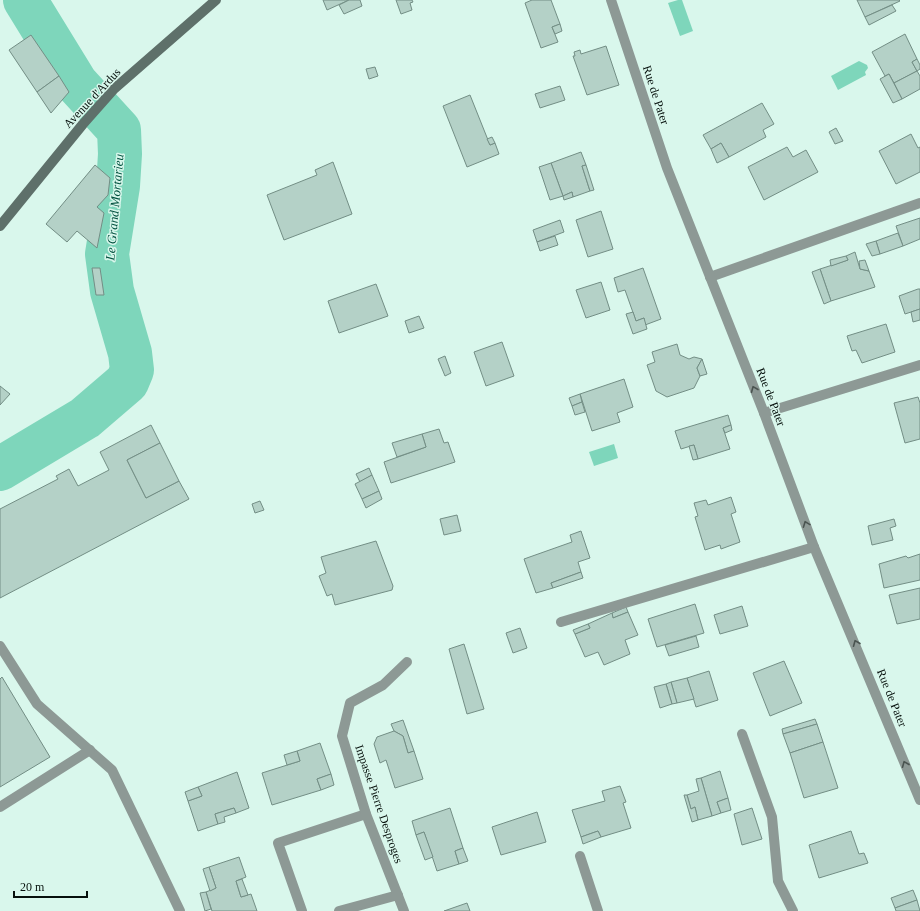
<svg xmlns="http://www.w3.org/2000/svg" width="920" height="911" viewBox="0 0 920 911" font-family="'Times New Roman',serif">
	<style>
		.water { fill: #7ed6bb }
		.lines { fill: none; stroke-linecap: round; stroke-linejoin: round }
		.river { stroke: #7ed6bb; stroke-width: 44 }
		.building { fill: #b4d1c7; stroke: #738e85 }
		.service { stroke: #8d9995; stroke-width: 10 }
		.minor { stroke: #8d9995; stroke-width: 10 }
		.tertiary { stroke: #8d9995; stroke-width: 10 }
		.secondary { stroke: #5e706a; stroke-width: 10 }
		.oneway { stroke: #4a5450 }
		.labels { text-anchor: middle; stroke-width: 3; stroke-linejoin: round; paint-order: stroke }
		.street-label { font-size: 12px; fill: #06100c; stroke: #d9f7ec }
		.water-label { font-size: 13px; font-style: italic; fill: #035240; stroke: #d9f7ec }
	</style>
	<rect width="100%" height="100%" fill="#d9f7ec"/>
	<g class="water">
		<polygon points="678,0 682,0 693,31 680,36 668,3"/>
		<polygon points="859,61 867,65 868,68 865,72 866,75 838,90 831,76"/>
		<polygon points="614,444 618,458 594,466 589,452"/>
	</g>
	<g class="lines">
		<polyline class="river" points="0,469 85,418 127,382 132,370 130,353 112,291 107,254 118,186 120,154 119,130 76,83 25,0"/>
	</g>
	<g class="building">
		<polygon points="323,0 349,0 327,10"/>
		<polygon points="349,0 360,0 362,6 344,14 339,5"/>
		<polygon points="396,0 412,0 413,2 410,3 412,10 401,14"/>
		<polygon points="532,0 551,0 560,24 552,27 558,42 541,48 525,3"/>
		<polygon points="857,0 899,0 900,1 865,17"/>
		<polygon points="892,5 896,11 869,25 865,17"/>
		<polygon points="560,24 562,31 555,34 552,27"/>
		<polygon points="905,34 917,59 912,62 917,71 894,83 889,74 885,76 872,52"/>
		<polygon points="31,35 59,76 37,92 9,50"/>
		<polygon points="606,46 619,85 587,95 573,56 575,56 574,52 580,50 581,54"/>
		<polygon points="917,59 920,65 920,69 917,71 912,62"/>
		<polygon points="375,67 378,76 369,79 366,69"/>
		<polygon points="917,71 920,76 920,89 902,99 894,83"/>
		<polygon points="889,74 902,99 893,103 880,79"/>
		<polygon points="59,76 69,92 51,113 37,92"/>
		<polygon points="560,86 565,100 540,108 535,94"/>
		<polygon points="470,95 490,145 495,143 499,154 467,167 443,106"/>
		<polygon points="762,103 774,124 763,130 766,137 729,157 721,143 711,149 703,135"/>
		<polygon points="836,128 843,141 835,144 829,132"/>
		<polygon points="911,134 918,148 920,147 920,172 896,184 879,151"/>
		<polygon points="492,137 495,143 490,145 487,139"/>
		<polygon points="721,143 729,157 717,163 711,149"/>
		<polygon points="787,147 793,157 806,150 818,172 764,200 748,167"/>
		<polygon points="581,152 586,165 582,166 590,191 573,197 572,192 563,196 551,163"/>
		<polygon points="333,162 352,214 284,240 267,195 317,175 315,170"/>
		<polygon points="551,163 563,196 550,200 539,167"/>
		<polygon points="95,165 110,178 108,195 97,207 104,213 97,248 77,231 67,242 46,224"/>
		<polygon points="586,165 594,190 590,191 582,166"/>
		<polygon points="572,192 573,197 564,200 563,196"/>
		<polygon points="601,211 613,249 588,257 576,220"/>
		<polygon points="920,218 920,239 903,246 896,226"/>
		<polygon points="560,220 564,232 537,242 533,230"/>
		<polygon points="898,233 903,246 880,254 876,241"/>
		<polygon points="555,236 558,245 540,251 537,242"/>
		<polygon points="876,241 880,254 872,256 866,244"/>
		<polygon points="855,252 860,269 869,271 875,287 831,301 820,269 848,260 846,256"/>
		<polygon points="846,256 848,260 831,266 830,260"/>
		<polygon points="865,260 869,271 860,269 859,261"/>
		<polygon points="92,268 100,268 104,295 96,295"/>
		<polygon points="643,268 661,319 645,325 644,318 636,321 625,290 618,292 614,278"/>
		<polygon points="820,269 831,301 824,304 812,272"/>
		<polygon points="601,282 610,310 586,318 576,290"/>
		<polygon points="376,284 388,316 339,333 328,301"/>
		<polygon points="918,289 920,289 920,309 905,314 899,296"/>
		<polygon points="920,309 920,320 913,322 911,312"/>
		<polygon points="633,312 636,321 644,318 647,329 633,334 626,314"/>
		<polygon points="419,316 424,328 409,333 405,321"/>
		<polygon points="886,324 895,352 862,363 856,350 852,351 847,336"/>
		<polygon points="502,342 514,376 486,386 474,352"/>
		<polygon points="677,344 680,355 689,359 694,357 702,359 697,368 700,376 694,388 667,397 656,391 647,365 655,362 652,352"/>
		<polygon points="445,356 451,373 445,376 438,359"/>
		<polygon points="702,359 707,374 700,376 697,368"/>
		<polygon points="624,379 633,407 617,413 620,422 592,431 580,394"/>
		<polygon points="0,386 10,394 0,405"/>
		<polygon points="580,394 582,402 572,406 569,398"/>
		<polygon points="918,397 920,403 920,439 905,443 894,403"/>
		<polygon points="582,402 585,412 575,415 572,406"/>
		<polygon points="728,415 731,425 723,428 730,449 698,459 694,445 681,449 675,431"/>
		<polygon points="151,425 160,443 127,460 146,498 179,481 189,499 0,598 0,509 58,479 56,476 69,469 78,486 109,470 100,452"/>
		<polygon points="731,425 732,430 725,433 723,428"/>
		<polygon points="439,429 444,443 448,442 455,462 391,483 384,462 426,447 422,434"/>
		<polygon points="422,434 426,447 397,457 392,443"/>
		<polygon points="160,443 179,481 146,498 127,460"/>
		<polygon points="694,445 698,459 693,460 689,446"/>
		<polygon points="369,468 372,475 360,482 356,474"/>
		<polygon points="372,475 379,491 362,499 355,484"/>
		<polygon points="379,491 382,499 366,508 362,499"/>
		<polygon points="731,497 736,512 731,514 740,542 721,549 720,545 705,550 695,517 698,516 694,503 706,500 708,505"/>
		<polygon points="260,501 264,510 255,513 252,504"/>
		<polygon points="457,515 461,531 444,535 440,519"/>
		<polygon points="894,519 896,526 890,528 893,540 872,545 868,526"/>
		<polygon points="581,531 590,558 578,562 581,572 551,583 553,588 536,593 524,559 572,542 570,535"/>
		<polygon points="376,541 393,586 392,590 335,605 332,594 327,596 319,576 326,573 321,557"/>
		<polygon points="920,554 920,580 884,588 879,564 906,556 908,558"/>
		<polygon points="581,572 583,578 553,588 551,583"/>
		<polygon points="920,588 920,619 897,624 889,595"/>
		<polygon points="695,604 704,633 657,647 648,619"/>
		<polygon points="742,606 748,626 720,634 714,615"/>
		<polygon points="626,607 628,612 613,618 612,613"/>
		<polygon points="628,612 638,635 625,640 630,654 604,665 598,652 585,657 575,634 590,628 588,624 612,613 613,618"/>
		<polygon points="588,624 590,628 575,634 573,630"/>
		<polygon points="520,628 527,648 513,653 506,633"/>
		<polygon points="696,636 699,647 669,656 665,645"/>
		<polygon points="464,644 484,709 467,714 449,649"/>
		<polygon points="784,661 802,703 770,716 753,673"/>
		<polygon points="709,671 718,700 696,707 687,678"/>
		<polygon points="2,677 50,757 0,787 0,679"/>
		<polygon points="687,678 694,699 677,703 671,682"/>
		<polygon points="671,682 677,703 672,704 666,684"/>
		<polygon points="666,684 672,704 660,708 654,687"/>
		<polygon points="815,719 817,724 783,734 782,729"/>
		<polygon points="403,720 414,751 408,753 403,736 394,731 391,724"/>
		<polygon points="817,724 823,742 790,753 783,734"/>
		<polygon points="394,731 403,736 408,753 414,751 423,779 395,788 386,760 380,763 374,744 377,737"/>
		<polygon points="823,742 838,788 804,798 790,753"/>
		<polygon points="320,743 331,774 317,779 321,790 272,805 262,773 300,761 297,751"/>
		<polygon points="297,751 300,761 287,765 284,755"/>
		<polygon points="720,771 728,798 717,802 721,813 712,816 701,778"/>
		<polygon points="237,772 249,808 236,813 234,808 215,814 218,824 198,831 188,801 202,796 198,787"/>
		<polygon points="331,774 334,785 321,790 317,779"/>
		<polygon points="701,778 712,816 698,820 695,807 691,809 687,795 699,791 696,779"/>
		<polygon points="620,786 626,802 623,803 631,828 601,837 598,831 581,837 572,810 605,801 602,791"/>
		<polygon points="198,787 202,796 188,801 185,792"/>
		<polygon points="684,795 687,795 691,809 695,807 698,820 692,822"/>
		<polygon points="728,798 731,810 721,813 717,802"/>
		<polygon points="234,808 236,813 224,817 225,822 218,824 215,814"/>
		<polygon points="450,808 463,848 455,851 459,864 437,871 424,832 416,835 412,821"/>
		<polygon points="752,808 762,839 742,845 734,814"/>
		<polygon points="537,812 546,842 501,855 492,827"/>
		<polygon points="598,831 601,837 583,844 581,837"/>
		<polygon points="851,831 859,854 864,853 868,863 819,878 809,845"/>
		<polygon points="424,832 433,857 425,860 416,835"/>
		<polygon points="463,848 468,861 459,864 455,851"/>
		<polygon points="239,857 246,877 236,881 241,897 251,894 257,911 212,911 206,892 216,888 209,867"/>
		<polygon points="209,867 216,888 210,891 203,869"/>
		<polygon points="242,879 248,895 241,897 236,881"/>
		<polygon points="913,890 917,900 895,908 891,898"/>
		<polygon points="206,892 211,909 205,911 200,893"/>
		<polygon points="917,900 920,911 896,911 895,908"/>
		<polygon points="467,903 470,911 444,911"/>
	</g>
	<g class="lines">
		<g class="service">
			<polyline points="710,277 920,203"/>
			<polyline points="764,413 920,365"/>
			<polyline points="561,622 814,547"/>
			<polyline points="0,646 37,704 112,770 180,911"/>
			<polyline points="742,734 772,817 778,881 793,911"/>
			<polyline points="0,807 90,750"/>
			<polyline points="580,856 598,911"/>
		</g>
		<g class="minor">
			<polyline points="302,911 278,843 366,814"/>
			<polyline points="339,911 398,895"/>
			<polyline points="404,911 366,814 342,736 350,703 383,685 407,662"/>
		</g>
		<polyline class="tertiary" points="611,0 667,168 764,413 814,547 920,800"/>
		<polyline class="secondary" points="0,226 83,124 114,89 216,0"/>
	</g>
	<defs><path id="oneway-chevron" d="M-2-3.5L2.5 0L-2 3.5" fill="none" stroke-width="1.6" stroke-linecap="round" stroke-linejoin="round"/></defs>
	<g class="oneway">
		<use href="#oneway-chevron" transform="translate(754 389) rotate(-112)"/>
		<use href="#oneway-chevron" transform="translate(806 524) rotate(-111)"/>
		<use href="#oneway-chevron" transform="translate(856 643) rotate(-112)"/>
		<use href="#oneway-chevron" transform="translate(905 764) rotate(-112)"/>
	</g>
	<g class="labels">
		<g class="street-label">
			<text transform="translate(656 95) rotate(72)" y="4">Rue de Pater</text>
			<text transform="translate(92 98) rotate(-47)" y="4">Avenue d'Ardus</text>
			<text transform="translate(771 397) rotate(69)" y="4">Rue de Pater</text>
			<text transform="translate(892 698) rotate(68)" y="4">Rue de Pater</text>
			<text transform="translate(379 804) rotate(71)" y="4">Impasse Pierre Desproges</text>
		</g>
		<g class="water-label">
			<text transform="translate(114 207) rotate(-85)" y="5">Le Grand Mortarieu</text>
		</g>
	</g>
	<path d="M14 891v6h73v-6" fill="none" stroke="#06100c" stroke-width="2"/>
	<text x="20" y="891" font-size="12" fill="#06100c" stroke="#d9f7ec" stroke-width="3" paint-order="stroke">20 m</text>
</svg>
